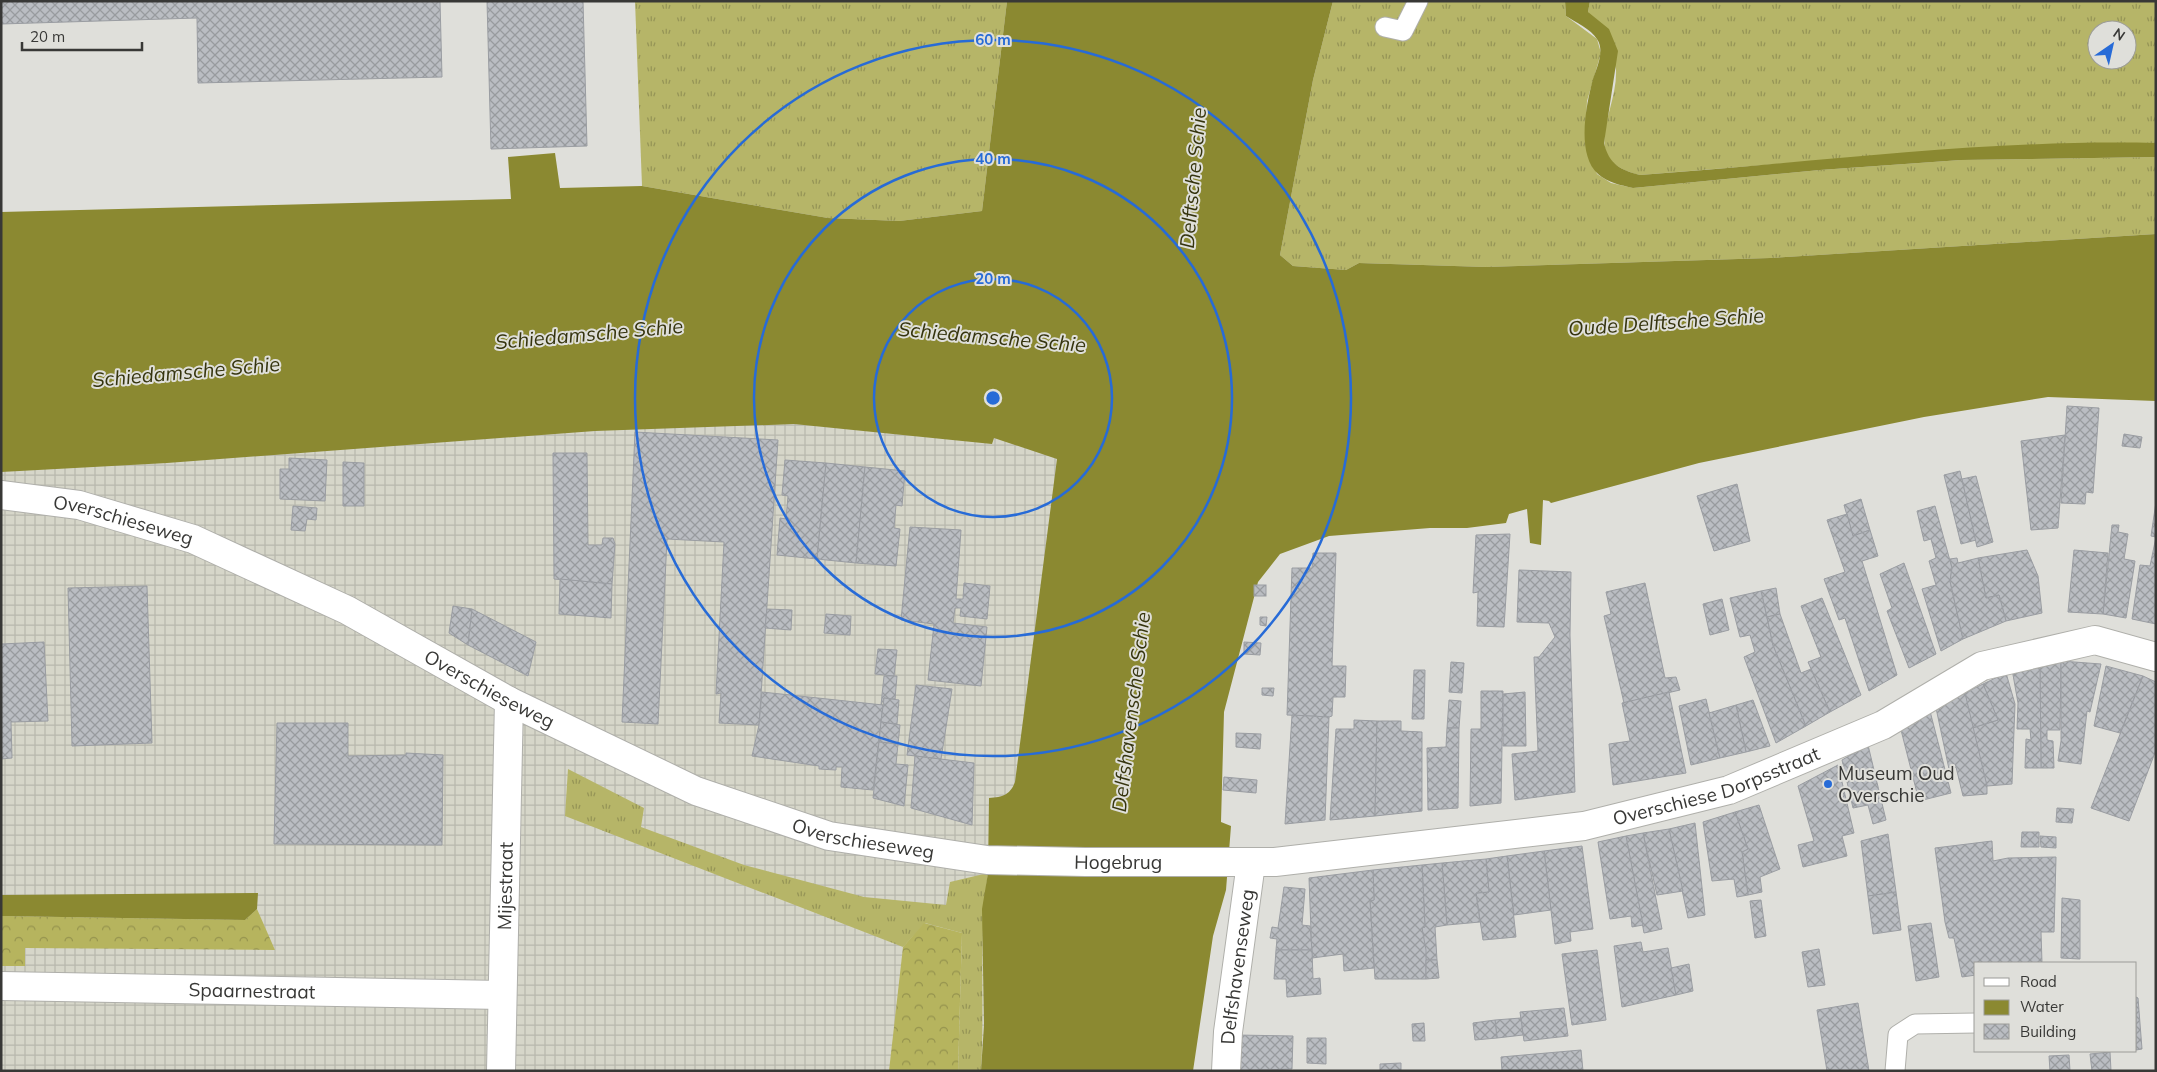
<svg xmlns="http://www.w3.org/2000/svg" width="2157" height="1072" viewBox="0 0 2157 1072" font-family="Mulish,sans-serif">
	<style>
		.industrial { fill: url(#industrial-grid) }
		.grass { fill: url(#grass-tufts); fill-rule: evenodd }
		.forest { fill: url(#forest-crowns) }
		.water { fill: #8b8931 }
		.building { fill: url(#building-cross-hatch); stroke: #9a9da2 }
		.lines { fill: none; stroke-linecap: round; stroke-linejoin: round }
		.lane-casing { stroke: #afafaa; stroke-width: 21 }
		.street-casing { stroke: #afafaa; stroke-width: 30 }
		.lane { stroke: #fff; stroke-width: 19 }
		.street { stroke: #fff; stroke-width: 28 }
		.ring { fill: none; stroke: #276bd7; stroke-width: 2.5 }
		.poi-dot { fill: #276bd7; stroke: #dfdfda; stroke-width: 2 }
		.labels { text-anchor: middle; stroke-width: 4; stroke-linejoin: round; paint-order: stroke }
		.street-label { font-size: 19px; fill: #383836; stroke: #dfdfda }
		.poi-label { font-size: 19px; fill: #383836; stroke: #dfdfda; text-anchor: start }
		.water-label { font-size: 20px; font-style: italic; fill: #35340e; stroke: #dfdfda }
		.centre { fill: #276bd7; stroke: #dfdfda; stroke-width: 2.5 }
		.ring-label { font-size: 15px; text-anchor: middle; font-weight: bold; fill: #276bd7; stroke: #dfdfda; stroke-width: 4; stroke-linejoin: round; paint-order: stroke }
	</style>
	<defs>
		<pattern id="industrial-grid" width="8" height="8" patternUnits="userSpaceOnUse" patternTransform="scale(1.25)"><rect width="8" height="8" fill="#d6d6c9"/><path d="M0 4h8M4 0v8" fill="none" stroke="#b8b8ad"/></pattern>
		<pattern id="grass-tufts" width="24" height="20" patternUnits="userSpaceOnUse" patternTransform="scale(1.25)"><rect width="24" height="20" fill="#b6b568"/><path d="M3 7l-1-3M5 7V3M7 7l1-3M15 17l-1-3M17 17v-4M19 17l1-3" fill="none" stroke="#959456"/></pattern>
		<pattern id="forest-crowns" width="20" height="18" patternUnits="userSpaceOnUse" patternTransform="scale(1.25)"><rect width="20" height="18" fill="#b6b45e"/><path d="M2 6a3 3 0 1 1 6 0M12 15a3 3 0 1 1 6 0" fill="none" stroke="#95934e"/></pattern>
		<pattern id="building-cross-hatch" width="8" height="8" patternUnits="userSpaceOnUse" patternTransform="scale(1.25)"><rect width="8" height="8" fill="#babdc2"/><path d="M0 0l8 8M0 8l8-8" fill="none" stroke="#989b9e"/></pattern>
	</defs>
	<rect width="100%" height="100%" fill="#dfdfda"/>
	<polygon class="industrial" points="694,362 1096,433 1047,1071 1,1071 1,414"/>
	<g class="grass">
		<polygon points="635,1 1007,1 982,211 899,221 828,218 642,186"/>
		<polygon points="1333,1 1565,1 1566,16 1597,39 1601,53 1587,101 1585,138 1597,174 1611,183 1633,188 1820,170 1961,160 2156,157 2156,234 1770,258 1486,267 1359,263 1346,270 1293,266 1280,255 1313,80"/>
		<path d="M1590,1H2156V143L1990,147L1640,175C1576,160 1618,113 1616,70C1616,61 1593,23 1588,12ZM2097,30H2127V60H2097Z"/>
		<path d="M568,769L644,808L641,827L744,865L864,897L946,905L950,882L988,873C978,938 985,1005 981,1071H958L962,933L925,923L903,947L565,816Z"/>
	</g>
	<g class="forest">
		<polygon points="257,909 275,950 25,948 25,966 1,966 1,916 245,920"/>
		<polygon points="924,923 962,933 958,1071 889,1071 903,947"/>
	</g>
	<g class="water">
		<path d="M1007,1H1333L1313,80L1280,255L1293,266L1346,270L1359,263L1486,267L1770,258L2156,234V401L2048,397L1924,417L1699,463L1551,503L1549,501L1543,500L1541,545L1530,543L1527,509L1509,514L1506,523L1467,528H1430L1329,536L1280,554L1258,582L1224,712L1221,822L1231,826L1226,890L1213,936L1193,1071H981L984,1025L982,909L988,873L989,798C1003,797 1010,795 1015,782L1057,459L994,438L992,444L794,424L595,431L167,463L1,472V212L511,199L508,157L555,153L560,188L642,186L828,218L899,221L982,211Z"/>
		<path d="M1565,1H1590L1588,12L1609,29L1618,51L1604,143C1609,164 1620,170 1640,175C1811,163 1983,139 2156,143V157L1961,160L1820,170L1633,188C1621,185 1608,183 1598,174C1576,154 1586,105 1593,79C1597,67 1605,51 1597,39C1591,29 1575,22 1566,16Z"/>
		<polygon points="258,893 257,909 245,920 1,916 1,895"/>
	</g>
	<g class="building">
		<polygon points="1,1 440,1 442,77 198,83 197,18 1,24"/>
		<polygon points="487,1 583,1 587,146 491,149"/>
		<polygon points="2067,406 2099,408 2093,493 2086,492 2085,504 2061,503"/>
		<polygon points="635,432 778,440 759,725 719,723 721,693 716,694 724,542 667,539 658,724 622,722"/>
		<polygon points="2124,434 2142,437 2140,448 2122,446"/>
		<polygon points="2065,435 2058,528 2031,530 2021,441"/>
		<polygon points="553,453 587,453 588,545 602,545 603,538 613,538 615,544 612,584 554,579"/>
		<polygon points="289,458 327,460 325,501 280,499 280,469 289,469"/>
		<polygon points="785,460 826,463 817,559 777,555 780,518 786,519 788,496 782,495"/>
		<polygon points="343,462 364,463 364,506 343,506"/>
		<polygon points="826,463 865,467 856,563 817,559"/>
		<polygon points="865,467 905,471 902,506 896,505 894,528 900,529 896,566 856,563"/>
		<polygon points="1960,471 1976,540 1961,544 1944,475"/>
		<polygon points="1976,476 1993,542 1977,547 1962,479"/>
		<polygon points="1737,484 1750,541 1714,551 1697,496"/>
		<polygon points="1861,499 1870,530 1853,536 1844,505"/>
		<polygon points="2156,502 2156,537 2151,536"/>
		<polygon points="293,506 317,508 316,520 307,519 305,531 291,530"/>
		<polygon points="1935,506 1952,568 1950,581 1963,639 1941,651 1922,589 1936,585 1929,561 1936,558 1931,539 1924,541 1917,511"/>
		<polygon points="1847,514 1853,536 1870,530 1878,556 1862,561 1897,675 1869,691 1845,618 1839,620 1824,579 1845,572 1827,520"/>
		<polygon points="2112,525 2119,525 2118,532 2128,534 2124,559 2135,561 2126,618 2103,614"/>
		<polygon points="910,527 961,530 956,599 963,599 964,583 990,586 987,619 960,616 961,608 955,608 953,623 987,627 981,686 928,680 934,624 901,620"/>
		<polygon points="1510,534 1504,627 1477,626 1478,592 1473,593 1476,535"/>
		<polygon points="2156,537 2156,624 2132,619 2140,565 2150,566"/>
		<polygon points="2027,550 2038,576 2042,613 2006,621 1999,595 1986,598 1978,558"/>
		<polygon points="2074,550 2108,553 2103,614 2068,612"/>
		<polygon points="1313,553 1336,553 1332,666 1346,666 1345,697 1333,697 1332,716 1329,717 1287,715 1292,568 1312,568"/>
		<polygon points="1957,558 1958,563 1978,558 1986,598 1999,595 2006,621 1963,639 1950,581 1952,568 1950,559"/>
		<polygon points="1904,563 1936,654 1909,668 1887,611 1892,608 1880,574"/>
		<polygon points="1519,570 1571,572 1570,635 1575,792 1515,800 1512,754 1538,751 1534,657 1539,657 1555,637 1549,623 1517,622"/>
		<polygon points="560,579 612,584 611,618 559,614"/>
		<polygon points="1645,583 1665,678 1676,677 1680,690 1624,703 1604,616 1611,614 1606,592"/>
		<rect x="1254" y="585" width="12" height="11"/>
		<polygon points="147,586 152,743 72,746 68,588"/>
		<polygon points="1776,588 1780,614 1767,617 1761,591"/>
		<polygon points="1761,591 1773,645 1806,726 1776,743 1744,657 1755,652 1750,635 1740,637 1730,598"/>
		<polygon points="1822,598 1861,695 1830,712 1808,662 1821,657 1801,606"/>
		<polygon points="1722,599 1729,630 1710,635 1703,604"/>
		<polygon points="453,606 472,609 468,645 449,633"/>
		<polygon points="472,609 536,642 528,676 468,645"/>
		<polygon points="767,609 792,610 791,630 765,628"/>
		<polygon points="826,614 851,616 850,635 824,633"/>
		<polygon points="1780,614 1801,673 1811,669 1830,712 1806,726 1773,645 1767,617"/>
		<polygon points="1260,617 1267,617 1266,626 1260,625"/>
		<polygon points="44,642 48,721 11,722 12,758 1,759 1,644"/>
		<polygon points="1244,642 1261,643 1260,655 1244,654"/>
		<polygon points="878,649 897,650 894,676 875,674"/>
		<polygon points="2061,661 2060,730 2047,730 2047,740 2053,741 2054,768 2041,768 2040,665"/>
		<polygon points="2061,661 2101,664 2090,712 2087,711 2081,764 2058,761 2061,741"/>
		<polygon points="1451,662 1464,663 1462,693 1449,692"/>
		<polygon points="2040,665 2041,768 2025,768 2026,739 2031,740 2030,729 2017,729 2018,703 2012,669"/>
		<polygon points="2106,666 2143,676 2120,733 2094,726"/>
		<polygon points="1414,670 1425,670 1424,719 1412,719"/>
		<polygon points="2006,673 2015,704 2012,784 1987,786 1972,728 1998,720 1983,684"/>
		<polygon points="884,676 897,676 895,699 884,698 881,705"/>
		<polygon points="2143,676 2156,682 2156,750 2129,821 2091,808"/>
		<polygon points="1983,684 1998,720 1972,728 1965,693"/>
		<polygon points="916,685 952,689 941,759 907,755"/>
		<polygon points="1262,688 1274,688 1273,696 1262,695"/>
		<polygon points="1481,691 1503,691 1501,803 1470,806 1471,729 1481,729"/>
		<polygon points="762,692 883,705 873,790 841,787 842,767 836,767 836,770 819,769 819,766 752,756 759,725"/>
		<polygon points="1525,692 1526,746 1503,746 1503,694"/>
		<polygon points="1669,692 1686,773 1613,785 1609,744 1630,741 1622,703"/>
		<polygon points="1965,693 1987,786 1987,794 1963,796 1956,767 1949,769 1936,708"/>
		<polygon points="884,698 899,700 897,724 881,722"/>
		<polygon points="1706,699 1720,758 1691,765 1679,706"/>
		<polygon points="1449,700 1461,701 1459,728 1447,728"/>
		<polygon points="1753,700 1770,746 1746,752 1736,705"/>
		<polygon points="1736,705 1746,752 1720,758 1709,713"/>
		<polygon points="1930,711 1951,793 1919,801 1900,726"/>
		<polygon points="1292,715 1329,717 1325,820 1285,824"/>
		<polygon points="1354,720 1377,721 1375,816 1330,820 1336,729 1354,729"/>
		<polygon points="1377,721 1401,721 1401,731 1422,732 1422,811 1375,816"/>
		<polygon points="881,722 900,725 898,744 879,742"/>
		<polygon points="277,723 348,723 348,756 406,755 406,753 443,755 442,845 274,844"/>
		<polygon points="1447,728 1459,728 1458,808 1428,810 1427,748 1446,747"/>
		<polygon points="1236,733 1261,734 1260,749 1236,747"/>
		<polygon points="879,742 898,744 896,764 908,765 904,806 873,798"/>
		<polygon points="1868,745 1886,820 1873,824 1868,805 1853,808 1842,760"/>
		<polygon points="915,756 974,763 972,825 911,808"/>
		<polygon points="1838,765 1854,833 1842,836 1847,856 1803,867 1798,845 1814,841 1798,786"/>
		<polygon points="1224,777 1257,780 1256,793 1223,790"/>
		<polygon points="1759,805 1780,869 1760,877 1762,892 1748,895 1742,852 1748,849 1735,812"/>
		<polygon points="2057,808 2074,809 2072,823 2056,822"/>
		<polygon points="1735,812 1748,849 1742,852 1748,895 1737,897 1734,879 1712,881 1703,822"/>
		<polygon points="1695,823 1705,915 1688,918 1669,829"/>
		<polygon points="1669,829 1683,891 1657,895 1643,833"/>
		<polygon points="2022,832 2039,832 2039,847 2021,847"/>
		<polygon points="1643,833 1662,929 1644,933 1626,836"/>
		<polygon points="1888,834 1896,892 1868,896 1861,841"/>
		<polygon points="1626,836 1643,925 1632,927 1631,916 1610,919 1598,842"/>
		<polygon points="2040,836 2056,837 2056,848 2041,847"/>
		<polygon points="1992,841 1993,861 2008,858 2056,857 2054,932 2041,932 2042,963 1976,963 1976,975 1962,977 1954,938 1949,938 1945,922 1935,848"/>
		<polygon points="1582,846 1593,929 1570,932 1571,941 1555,944 1544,851"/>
		<polygon points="1544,851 1551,910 1514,915 1507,856"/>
		<polygon points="1507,856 1516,937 1483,940 1476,893 1489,892 1486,859"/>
		<polygon points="1486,859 1489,892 1476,893 1480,922 1447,925 1442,863"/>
		<polygon points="1442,863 1447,925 1435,927 1437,960 1426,960 1422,928 1425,927 1422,865"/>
		<polygon points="1422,865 1425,927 1422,928 1426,950 1426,979 1375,979 1370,901 1374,900 1373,870"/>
		<polygon points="1373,870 1374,900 1370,901 1374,968 1344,971 1343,954 1312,958 1309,878"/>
		<polygon points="1284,887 1305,889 1302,925 1310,926 1312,950 1276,950 1277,939 1270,938 1272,927 1278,928"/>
		<polygon points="1896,892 1901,930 1873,934 1868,896"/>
		<polygon points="2062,898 2080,900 2080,959 2061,958"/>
		<polygon points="1761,900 1766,936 1755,938 1750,901"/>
		<polygon points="1931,923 1939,977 1916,981 1908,926"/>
		<polygon points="1641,942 1643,952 1668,948 1676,995 1622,1007 1614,946"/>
		<polygon points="1819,949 1825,985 1808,987 1802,952"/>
		<polygon points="1276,950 1312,950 1313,979 1320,978 1321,994 1287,997 1286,979 1274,979"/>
		<polygon points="1597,950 1606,1020 1572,1025 1562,954"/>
		<polygon points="1426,960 1437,960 1439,978 1426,979"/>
		<polygon points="1689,964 1693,991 1676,995 1671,968"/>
		<polygon points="2136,997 2138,998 2142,1049 2136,1050"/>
		<polygon points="1858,1003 1869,1071 1827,1071 1817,1010"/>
		<polygon points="1564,1008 1568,1036 1524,1041 1520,1012"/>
		<polygon points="1521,1018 1523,1035 1497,1038 1495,1020"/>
		<polygon points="1495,1020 1497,1038 1475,1040 1473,1023"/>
		<polygon points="1424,1023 1425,1041 1413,1041 1412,1024"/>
		<polygon points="1236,1035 1293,1036 1292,1069 1235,1071"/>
		<polygon points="1307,1038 1326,1038 1326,1064 1307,1063"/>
		<polygon points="1581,1050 1583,1071 1502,1071 1501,1057"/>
		<polygon points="2110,1052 2111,1071 2092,1071 2090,1054"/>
		<polygon points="2069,1055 2070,1071 2050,1071 2049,1056"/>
		<polygon points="1401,1063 1401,1071 1380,1071 1380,1064"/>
	</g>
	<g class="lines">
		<g class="lane-casing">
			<g id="lane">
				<polyline points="1385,27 1403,31 1418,1"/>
				<polyline points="1895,1071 1898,1035 1915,1024 1976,1023"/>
			</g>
		</g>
		<g class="street-casing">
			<g id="street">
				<path id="s1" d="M1,495L79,505L193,539L347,610L509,701L696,791L829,836L987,860L1085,862H1275L1584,826L1729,790L1883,725L1982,666L2095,640L2156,657"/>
				<path id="s2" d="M1,986L502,995"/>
				<path id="s3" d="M501,1071L509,701"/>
				<path id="s4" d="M1226,1071L1228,1032L1251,863"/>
			</g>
		</g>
		<use href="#lane" class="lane"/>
		<use href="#street" class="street"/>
	</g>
	<g class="ring">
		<circle cx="993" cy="398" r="119"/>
		<circle cx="993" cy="398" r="239"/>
		<circle cx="993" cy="398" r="358"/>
	</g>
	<circle class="poi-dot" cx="1828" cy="784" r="5"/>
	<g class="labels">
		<g class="street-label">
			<text dy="7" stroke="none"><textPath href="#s1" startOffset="125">Overschieseweg</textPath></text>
			<text dy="7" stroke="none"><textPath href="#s1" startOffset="530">Overschieseweg</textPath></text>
			<text dy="7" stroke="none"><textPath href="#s1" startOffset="1798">Overschiese Dorpsstraat</textPath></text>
			<text dy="7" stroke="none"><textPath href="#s1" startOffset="935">Overschieseweg</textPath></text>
			<text dy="7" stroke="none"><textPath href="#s1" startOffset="1192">Hogebrug</textPath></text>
			<text dy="7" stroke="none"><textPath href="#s3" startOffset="185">Mijestraat</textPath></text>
			<text dy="7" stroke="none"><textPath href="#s4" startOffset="105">Delfshavenseweg</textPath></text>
			<text dy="7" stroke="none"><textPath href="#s2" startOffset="251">Spaarnestraat</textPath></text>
		</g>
		<g class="poi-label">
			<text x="1838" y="780">Museum Oud<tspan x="1838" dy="22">Overschie</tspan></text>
		</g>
		<g class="water-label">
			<text transform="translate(1193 178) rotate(-85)" y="7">Delftsche Schie</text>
			<text transform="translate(1666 322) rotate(-4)" y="7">Oude Delftsche Schie</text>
			<text transform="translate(589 334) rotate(-5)" y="7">Schiedamsche Schie</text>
			<text transform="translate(992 337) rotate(5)" y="7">Schiedamsche Schie</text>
			<text transform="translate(186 372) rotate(-5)" y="7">Schiedamsche Schie</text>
			<text transform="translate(1131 712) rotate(-83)" y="7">Delfshavensche Schie</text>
		</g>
	</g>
	<circle cx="993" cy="398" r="8" class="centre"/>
	<g class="ring-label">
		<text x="993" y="45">60 m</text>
		<text x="993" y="164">40 m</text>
		<text x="993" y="284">20 m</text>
	</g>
	<rect width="2157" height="1072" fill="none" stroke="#383836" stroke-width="5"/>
	<rect x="1974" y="962" width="162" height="90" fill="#dfdfda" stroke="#9c9c98"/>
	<rect x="1984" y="978" width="25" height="8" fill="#ffffff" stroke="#9c9c98"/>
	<text x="2020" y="987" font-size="15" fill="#383836">Road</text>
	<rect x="1984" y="1000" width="25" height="15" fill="#8b8931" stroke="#9c9c98"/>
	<text x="2020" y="1012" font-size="15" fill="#383836">Water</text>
	<rect x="1984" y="1024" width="25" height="15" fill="url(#building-cross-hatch)" stroke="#9c9c98"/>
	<text x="2020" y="1037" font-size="15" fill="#383836">Building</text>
	<g transform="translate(2112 45) rotate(34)"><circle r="24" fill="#dfdfda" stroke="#9c9c98"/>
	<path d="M0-4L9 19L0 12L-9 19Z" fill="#276bd7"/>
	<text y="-8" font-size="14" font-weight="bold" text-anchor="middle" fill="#383836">N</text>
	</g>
	<path d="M22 42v8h120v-8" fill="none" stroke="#383836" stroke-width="2.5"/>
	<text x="30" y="42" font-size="15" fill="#383836" stroke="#dfdfda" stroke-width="4" paint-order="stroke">20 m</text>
</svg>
